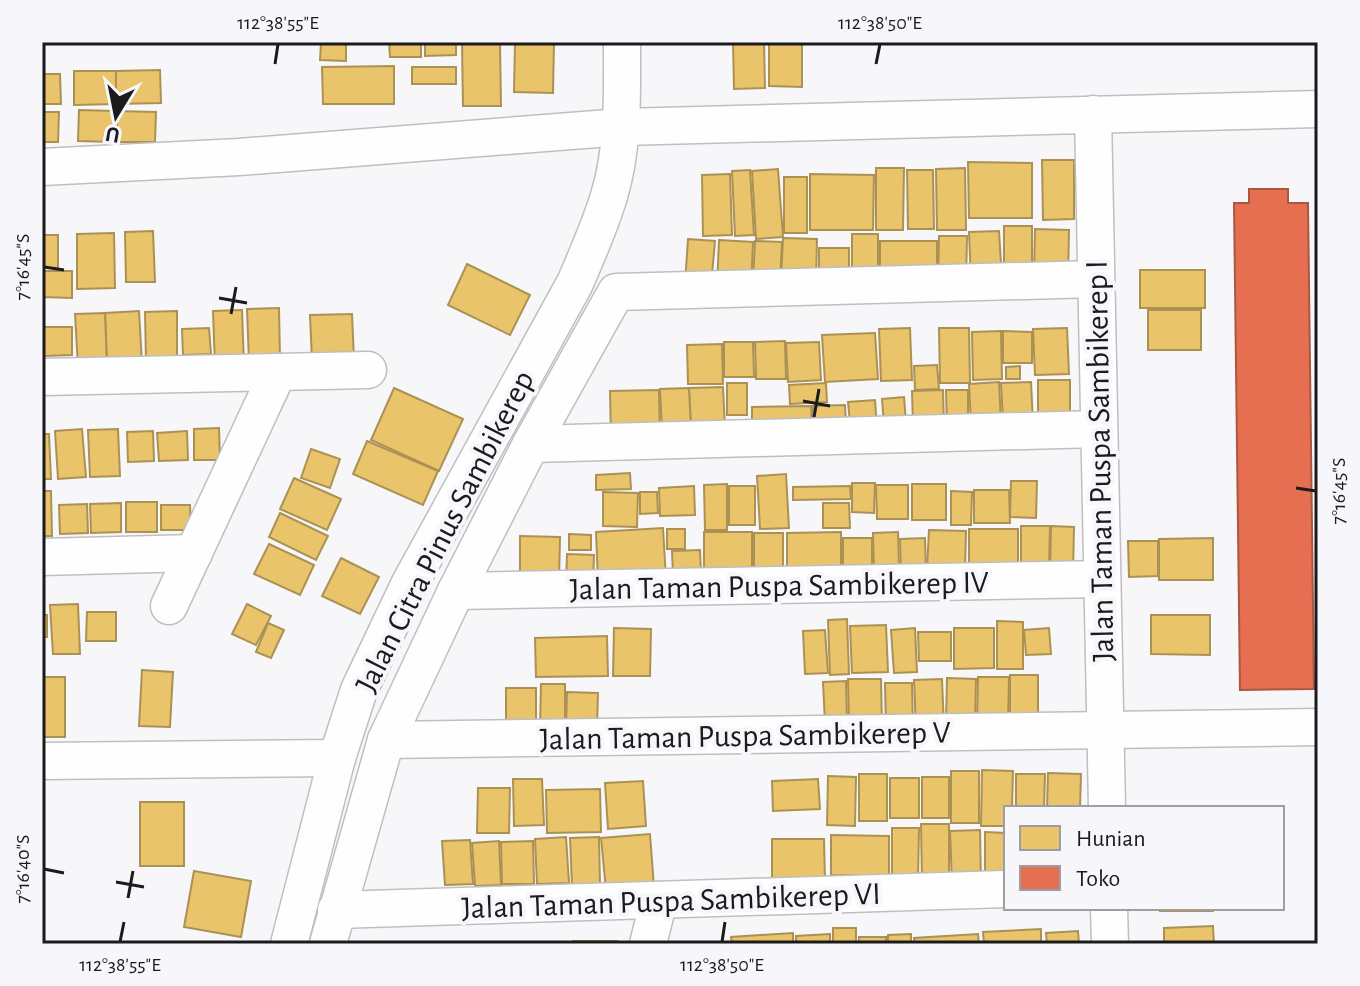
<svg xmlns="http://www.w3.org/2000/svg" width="1360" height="986" viewBox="0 0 1360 986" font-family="'Alegreya Sans',sans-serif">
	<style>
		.homes { fill: #e9c46a; stroke: #ab9153; stroke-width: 2 }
		.shops { fill: #e76f51; stroke: #aa5641; stroke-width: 2 }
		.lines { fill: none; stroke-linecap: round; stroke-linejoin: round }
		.minor-casing { stroke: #bfbfc1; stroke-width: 39 }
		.minor { stroke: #fefefe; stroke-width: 36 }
		.ticks { fill: none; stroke: #1b1b1d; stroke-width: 3 }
		.labels { text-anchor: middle; stroke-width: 8; stroke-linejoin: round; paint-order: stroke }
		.street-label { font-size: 32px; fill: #1b1b1d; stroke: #f6f6fb }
		.neatline { fill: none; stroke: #1b1b1d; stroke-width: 3 }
		.ticks-label { font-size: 20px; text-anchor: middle; fill: #1b1b1d }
	</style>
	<rect width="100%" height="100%" fill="#f7f7fa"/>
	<g class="homes">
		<polygon points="321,42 346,42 346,61 320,60"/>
		<polygon points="389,42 421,42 421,57 390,57"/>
		<polygon points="425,42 456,42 456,55 425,56"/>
		<polygon points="462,42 500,42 501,106 463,106"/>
		<polygon points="515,42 554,42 553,93 514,92"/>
		<polygon points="733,42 764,42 765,88 734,89"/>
		<polygon points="769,42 802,42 802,87 769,86"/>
		<polygon points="394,66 394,104 323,104 322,67"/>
		<rect x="412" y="67" width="44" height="17"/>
		<polygon points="160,70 161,103 116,104 116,71"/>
		<polygon points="74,71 116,71 116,104 74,105"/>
		<polygon points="42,74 60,74 61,104 42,104"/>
		<polygon points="79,110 114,111 113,142 78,141"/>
		<polygon points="117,111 156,112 155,142 117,142"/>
		<polygon points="42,112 59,112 58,142 42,142"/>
		<polygon points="1042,160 1074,160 1074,219 1043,220"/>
		<polygon points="968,162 1032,163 1032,218 969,218"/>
		<polygon points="876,168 904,168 903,230 876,230"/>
		<polygon points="965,168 966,230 937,230 936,169"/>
		<polygon points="778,169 783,237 756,239 752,171"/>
		<polygon points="750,170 754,235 735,236 732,171"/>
		<polygon points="907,170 933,170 934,229 908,229"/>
		<polygon points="730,174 732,235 703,236 702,175"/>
		<polygon points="810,174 874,175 873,230 810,230"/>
		<rect x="784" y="177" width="23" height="56"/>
		<rect x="1004" y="226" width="28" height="49"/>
		<polygon points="1035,229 1069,230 1068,277 1034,276"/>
		<polygon points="153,231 155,282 126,282 125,232"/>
		<polygon points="999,231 1002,280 971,281 969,232"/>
		<polygon points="114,233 115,288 77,289 77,234"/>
		<rect x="852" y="234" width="26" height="42"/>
		<rect x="42" y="235" width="16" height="33"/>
		<polygon points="939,236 967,236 966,282 938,281"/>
		<polygon points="783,238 817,239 816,280 781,279"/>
		<polygon points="688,239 715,241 711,286 685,284"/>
		<polygon points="719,240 753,242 751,288 717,287"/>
		<polygon points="755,241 782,242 780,282 753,281"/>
		<polygon points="880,241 937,241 937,279 880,278"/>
		<rect x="819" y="248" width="30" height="31"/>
		<polygon points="467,264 530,295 510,335 448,305"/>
		<rect x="1140" y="270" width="65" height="38"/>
		<polygon points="42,271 72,271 72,298 42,297"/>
		<polygon points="279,308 280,361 249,362 247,309"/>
		<polygon points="242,310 244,365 215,366 213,311"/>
		<rect x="1148" y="310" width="53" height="40"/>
		<polygon points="139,311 142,364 107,366 105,313"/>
		<polygon points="177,311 177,359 146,360 145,312"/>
		<polygon points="105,313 107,366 78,367 75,314"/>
		<polygon points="352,314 354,360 312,361 310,315"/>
		<polygon points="43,327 72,327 72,355 44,356"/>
		<polygon points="209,328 211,354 183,355 182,329"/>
		<polygon points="910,328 912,380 881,381 879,329"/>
		<polygon points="939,328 969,328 970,383 940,383"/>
		<polygon points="1067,328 1069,374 1035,375 1033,329"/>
		<polygon points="1001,331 1002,379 973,380 972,332"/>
		<polygon points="1003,331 1032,332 1032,363 1003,363"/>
		<polygon points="875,333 878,379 825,382 822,335"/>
		<polygon points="785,341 786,379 756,379 755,342"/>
		<polygon points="724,342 753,342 754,377 724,377"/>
		<polygon points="819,342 821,380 788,382 786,343"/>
		<polygon points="722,344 723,384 688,384 687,345"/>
		<polygon points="937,365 939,389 915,390 914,366"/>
		<polygon points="1020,366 1020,379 1006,379 1006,367"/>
		<polygon points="1038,380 1070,380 1070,424 1038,423"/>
		<polygon points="999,382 1001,423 971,424 969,384"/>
		<polygon points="1031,382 1033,422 1003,422 1001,383"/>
		<rect x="727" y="383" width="20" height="32"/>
		<polygon points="826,383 827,402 790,404 789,385"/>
		<polygon points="723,387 725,428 691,429 689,388"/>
		<polygon points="394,388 463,419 439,471 371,440"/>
		<polygon points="689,388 691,429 662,430 660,389"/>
		<polygon points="659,390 660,440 611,441 610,391"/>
		<polygon points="943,390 944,426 913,427 912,391"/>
		<polygon points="946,390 968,390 968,429 947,430"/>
		<polygon points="904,397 906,422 884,424 882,399"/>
		<polygon points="875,400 877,429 851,432 848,402"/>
		<polygon points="845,405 846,426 813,427 813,406"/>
		<polygon points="811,406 812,426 752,428 752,407"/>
		<polygon points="219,428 220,460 194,460 194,429"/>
		<polygon points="82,429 86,477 58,479 55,431"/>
		<polygon points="118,429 120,476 90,477 88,430"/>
		<polygon points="153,431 154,461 128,462 127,432"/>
		<polygon points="187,431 188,460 159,461 157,433"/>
		<polygon points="42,434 49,434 51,479 42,479"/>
		<polygon points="367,441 438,471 423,505 353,474"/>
		<polygon points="311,449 340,459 330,488 301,478"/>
		<polygon points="630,473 631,489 596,490 596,475"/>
		<polygon points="786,474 789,528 760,529 757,476"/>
		<polygon points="294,478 341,499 327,530 280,509"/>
		<polygon points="1011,481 1037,481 1036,518 1010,517"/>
		<polygon points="852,483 875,483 874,513 852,512"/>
		<polygon points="727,484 727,530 705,530 704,485"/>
		<rect x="912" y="484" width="34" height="36"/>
		<polygon points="876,485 908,485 908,519 877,519"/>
		<polygon points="694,486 695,515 660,516 659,488"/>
		<rect x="729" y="486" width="26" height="39"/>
		<polygon points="850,486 851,499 793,500 793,487"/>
		<polygon points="974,490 1009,490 1010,523 974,523"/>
		<polygon points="42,491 51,491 52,536 42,536"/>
		<polygon points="951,491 972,492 971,525 951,525"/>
		<polygon points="603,492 638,493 637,527 603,526"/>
		<polygon points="640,492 657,492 658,513 640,514"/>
		<rect x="126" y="502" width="31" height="30"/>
		<polygon points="121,503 121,532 91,533 90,504"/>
		<polygon points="823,503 849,503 850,528 823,528"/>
		<polygon points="87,504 88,533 60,534 59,505"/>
		<polygon points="161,505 190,505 191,530 161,530"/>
		<polygon points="280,513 328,536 316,560 269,537"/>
		<polygon points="1021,526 1050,526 1049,569 1021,569"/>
		<polygon points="1051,526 1074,527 1073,572 1050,571"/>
		<polygon points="663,528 666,579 598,582 596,532"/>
		<rect x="667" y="529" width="18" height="20"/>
		<polygon points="969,529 1018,529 1018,568 969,567"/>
		<polygon points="929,530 966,531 965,570 927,569"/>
		<polygon points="704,532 752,532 752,573 704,574"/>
		<polygon points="841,532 841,573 787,574 787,533"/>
		<polygon points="898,532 899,568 874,568 873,533"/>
		<rect x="754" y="533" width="29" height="41"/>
		<polygon points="569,534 591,535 591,550 569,550"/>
		<polygon points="520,536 560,537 559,581 520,580"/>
		<polygon points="843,538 872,538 872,573 843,574"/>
		<polygon points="925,538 926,570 901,571 900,539"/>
		<polygon points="1213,538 1213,580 1159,580 1159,539"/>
		<polygon points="1128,541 1158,541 1158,576 1129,577"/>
		<polygon points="269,544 314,565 300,595 254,574"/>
		<polygon points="700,550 701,574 673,576 672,551"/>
		<polygon points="567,554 594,555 593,584 566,584"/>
		<polygon points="341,558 379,577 360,614 322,596"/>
		<polygon points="78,604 80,654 53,654 50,605"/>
		<polygon points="247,604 271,616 256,645 232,634"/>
		<polygon points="87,612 116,612 116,641 86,641"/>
		<rect x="42" y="615" width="5" height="22"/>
		<polygon points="1151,615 1210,615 1210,655 1151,654"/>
		<polygon points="847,619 849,674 830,675 828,620"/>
		<polygon points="997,621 1023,622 1023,669 997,669"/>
		<polygon points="268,623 284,630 271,658 256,652"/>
		<polygon points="886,625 888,672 852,673 850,626"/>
		<polygon points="614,628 651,629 650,676 613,676"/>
		<polygon points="915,628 917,672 894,673 891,630"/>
		<polygon points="954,628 994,628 994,668 954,669"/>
		<polygon points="1049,628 1051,654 1026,655 1024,630"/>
		<polygon points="825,630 828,673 805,674 803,631"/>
		<polygon points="918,632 951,632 951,661 919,661"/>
		<polygon points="607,636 608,676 536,677 535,638"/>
		<polygon points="142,670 173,672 170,727 139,726"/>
		<rect x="1010" y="675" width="28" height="44"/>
		<rect x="42" y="677" width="23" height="60"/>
		<polygon points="978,677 1009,677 1008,722 977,721"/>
		<polygon points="947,678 976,679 975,722 946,721"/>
		<polygon points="848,679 881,679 882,726 849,727"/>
		<polygon points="942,679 944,727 916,729 914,680"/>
		<polygon points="846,681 847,722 825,723 823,682"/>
		<polygon points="885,683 912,683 913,731 886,732"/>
		<polygon points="541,684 565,684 565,728 540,728"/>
		<rect x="506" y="688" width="30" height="42"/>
		<polygon points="567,692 598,693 597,728 566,727"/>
		<polygon points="982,770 1013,771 1012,808 1006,808 1006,826 981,826"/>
		<rect x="951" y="771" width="28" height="52"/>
		<polygon points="1048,773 1081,774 1080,808 1047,808"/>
		<rect x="859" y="774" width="28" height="47"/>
		<polygon points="1016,774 1045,774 1044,808 1016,808"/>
		<polygon points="828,776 856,777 855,826 827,825"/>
		<rect x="922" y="777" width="27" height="41"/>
		<rect x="890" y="778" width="29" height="40"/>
		<polygon points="513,779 542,779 544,825 514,826"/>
		<polygon points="818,779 820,809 773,811 772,781"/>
		<polygon points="643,781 646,826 608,829 605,783"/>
		<polygon points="478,788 510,788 509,833 477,833"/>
		<polygon points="600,789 601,832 547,833 546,790"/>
		<rect x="140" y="802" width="44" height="64"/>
		<polygon points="921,824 949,824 949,881 922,881"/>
		<polygon points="892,828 919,828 918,881 892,880"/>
		<polygon points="980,830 981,883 952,883 950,831"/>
		<polygon points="985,832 1006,833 1006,875 985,875"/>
		<polygon points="650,834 654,887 606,890 601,838"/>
		<polygon points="831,835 889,836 889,876 831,875"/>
		<polygon points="566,837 569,883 537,884 535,839"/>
		<polygon points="599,837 600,885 572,885 570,838"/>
		<polygon points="772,839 824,839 825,882 772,882"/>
		<polygon points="470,840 473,884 445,885 442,841"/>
		<polygon points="499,841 501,885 475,886 472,843"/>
		<polygon points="533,841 534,884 502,884 501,842"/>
		<polygon points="194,871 251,881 241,937 184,927"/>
		<rect x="1160" y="908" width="53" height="3"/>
		<polygon points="1213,926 1214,944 1164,944 1164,928"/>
		<rect x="833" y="928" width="23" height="16"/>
		<polygon points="1041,929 1041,944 984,944 983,932"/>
		<polygon points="1078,931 1079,944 1047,944 1046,933"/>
		<polygon points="793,933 793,944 732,944 731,937"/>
		<polygon points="830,934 830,944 796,944 796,936"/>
		<polygon points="911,934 911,944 888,944 888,935"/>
		<polygon points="978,934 979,944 915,944 914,938"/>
		<rect x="859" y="937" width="27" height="7"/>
		<rect x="573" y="941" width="44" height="3"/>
	</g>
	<polygon class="shops" points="1249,189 1288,189 1288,203 1308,203 1314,689 1240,690 1234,203 1249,203"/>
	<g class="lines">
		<g class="minor-casing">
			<g id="minor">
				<polyline points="1093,114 1107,808"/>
				<polyline points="42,167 239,157 622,127 1318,109"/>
				<polyline points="42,377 368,370"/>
				<polyline points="531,444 1098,429"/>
				<polyline points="42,557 194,553"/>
				<polyline points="456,591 1102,579"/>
				<polyline points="169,606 278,372"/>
				<polyline points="386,740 1318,727"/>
				<polyline points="42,761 337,758"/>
				<polyline points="1109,908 1110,944"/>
				<polyline points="336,910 1006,889"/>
				<path d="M289,944L337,758L359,690L410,583L575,283C587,255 600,226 609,196C624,147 622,93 622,42"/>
				<polyline points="328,944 386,740 456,591 531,444 616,292 1095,279"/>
				<polyline points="648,944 659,900"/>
			</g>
		</g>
		<use href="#minor" class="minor"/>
	</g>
	<path class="ticks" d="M275,64L278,44M876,64L880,44M44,267L64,270M219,298L247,303M231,314L236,287M803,401L830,406M814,417L819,389M1296,488L1316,491M44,869L64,873M116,882L144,887M128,898L133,871M120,942L124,922M722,942L725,922"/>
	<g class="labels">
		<g class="street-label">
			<text transform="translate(1099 461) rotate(-91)" y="11">Jalan Taman Puspa Sambikerep I</text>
			<text transform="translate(444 531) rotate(-63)" y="11">Jalan Citra Pinus Sambikerep</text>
			<text transform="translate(779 585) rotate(-1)" y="11">Jalan Taman Puspa Sambikerep IV</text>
			<text transform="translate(745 735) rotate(-1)" y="11">Jalan Taman Puspa Sambikerep V</text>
			<text transform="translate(671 900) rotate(-2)" y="11">Jalan Taman Puspa Sambikerep VI</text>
		</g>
	</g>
	<rect width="1360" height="986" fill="none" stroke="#f6f6fb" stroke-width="88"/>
	<rect x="1004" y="806" width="280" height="104" fill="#f6f6fb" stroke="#9e9ea2" stroke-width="2"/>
	<rect x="1020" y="826" width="40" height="24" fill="#e9c46a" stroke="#9e9ea2" stroke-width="2"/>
	<text x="1076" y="846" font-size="24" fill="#1b1b1d">Hunian</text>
	<rect x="1020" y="866" width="40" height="24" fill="#e76f51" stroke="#9e9ea2" stroke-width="2"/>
	<text x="1076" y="886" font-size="24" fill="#1b1b1d">Toko</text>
	<g transform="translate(116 116) rotate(190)" stroke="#f6f6fb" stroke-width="6" paint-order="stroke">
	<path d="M0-6L14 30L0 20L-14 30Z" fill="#1b1b1d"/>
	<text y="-12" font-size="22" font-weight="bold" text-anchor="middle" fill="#1b1b1d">U</text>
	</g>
	<rect x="44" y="44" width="1272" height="898" class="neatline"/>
	<g class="ticks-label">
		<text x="278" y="29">112°38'55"E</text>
		<text x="880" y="29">112°38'50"E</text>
		<text transform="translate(22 267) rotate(-90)" y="7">7°16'45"S</text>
		<text transform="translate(1338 491) rotate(-90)" y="7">7°16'45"S</text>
		<text transform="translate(22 869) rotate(-90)" y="7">7°16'40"S</text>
		<text x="120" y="971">112°38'55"E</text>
		<text x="722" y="971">112°38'50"E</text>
	</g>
</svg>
